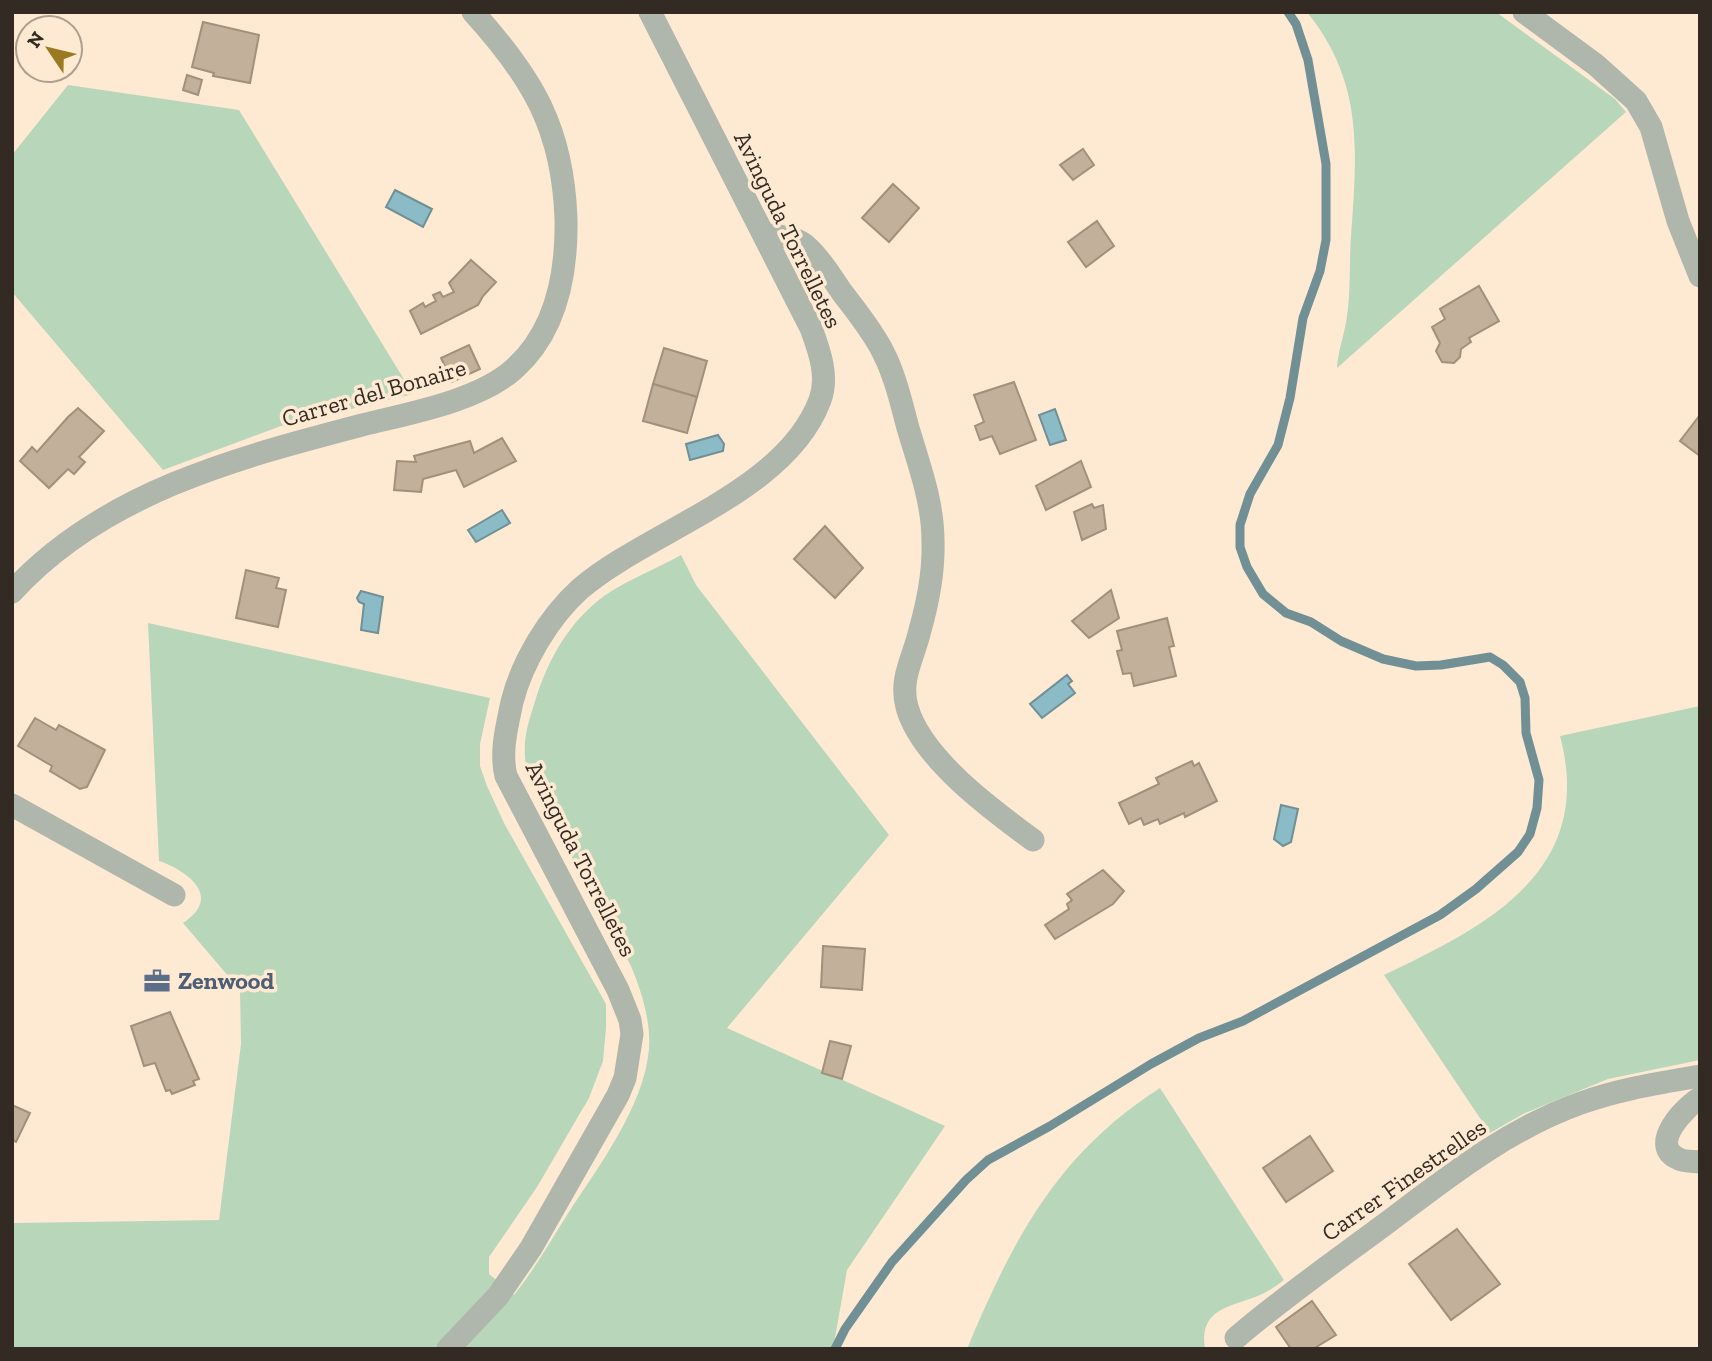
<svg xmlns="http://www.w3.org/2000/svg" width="1712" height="1361" viewBox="0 0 1712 1361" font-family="'Zilla Slab',serif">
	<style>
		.green { fill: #b8d6ba }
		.water { fill: #8abbc6; stroke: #709095; stroke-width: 2 }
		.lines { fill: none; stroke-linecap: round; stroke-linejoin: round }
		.stream { stroke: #709095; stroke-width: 9 }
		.building { fill: #c3b09a; stroke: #a2907b; stroke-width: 2 }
		.street { stroke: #afb6ab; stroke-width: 23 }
		.labels { text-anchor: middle; stroke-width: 7; stroke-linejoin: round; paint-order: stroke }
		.street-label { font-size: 24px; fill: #332b23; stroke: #feead3 }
		.service-label { font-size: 24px; font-weight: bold; fill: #4e5e75; stroke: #feead3; text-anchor: start }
	</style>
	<rect width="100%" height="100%" fill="#feead3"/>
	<g class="green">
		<path d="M1307,12H1496L1615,99L1626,112L1337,368C1338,350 1345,333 1347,316C1351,289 1349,262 1351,236C1357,151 1364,83 1307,12Z"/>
		<polygon points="68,85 239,110 413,394 281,426 163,470 12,292 12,155"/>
		<path d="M681,555L696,585L889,835L727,1028L945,1126L847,1270L833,1349H12V1223L219,1220L241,1044L240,990L183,923C223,897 188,871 159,861L148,623L490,698L480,744V766L487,786L505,825L606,1004V1028L603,1061L589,1098L537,1187L489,1257V1274L514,1295C534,1270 550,1242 567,1215C598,1167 644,1107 649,1049C651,1021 641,990 631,966L528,777C521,744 526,730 536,698C549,658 569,622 604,596C627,580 656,569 681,555Z"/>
		<path d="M1700,706V1060L1608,1079L1523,1114L1490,1133L1384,975C1487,926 1596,871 1560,736Z"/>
		<path d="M1160,1088L1284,1280C1276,1286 1269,1291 1260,1295C1233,1307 1198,1307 1205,1349H967C1013,1239 1057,1154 1160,1088Z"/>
	</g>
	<g class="water">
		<polygon points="395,190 432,209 423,227 386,207"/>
		<polygon points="1055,409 1066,440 1050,445 1039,415"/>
		<polygon points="718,435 724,444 723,451 690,460 686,444"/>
		<polygon points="502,510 510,523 476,542 468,530"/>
		<polygon points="361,591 383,597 378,633 361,630 364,604 359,602 357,598"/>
		<polygon points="1067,675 1072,681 1068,684 1075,693 1042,718 1030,704"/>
		<polygon points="1281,805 1298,809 1291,842 1283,846 1274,839"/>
	</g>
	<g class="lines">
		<polyline class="stream" points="835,1349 845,1329 892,1262 966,1180 988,1160 1050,1126 1151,1064 1199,1038 1243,1021 1440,915 1476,889 1518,852 1530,834 1537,808 1539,780 1526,733 1525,698 1520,682 1503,665 1490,657 1441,665 1416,666 1383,659 1341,641 1311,622 1286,613 1263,594 1247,567 1240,547 1240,525 1250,494 1278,445 1290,398 1303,318 1320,271 1326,240 1326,164 1308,60 1296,24 1288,12"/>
	</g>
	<g class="building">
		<polygon points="203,22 259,35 250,83 213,76 214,73 192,67"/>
		<polygon points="187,75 202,80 198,95 183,90"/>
		<polygon points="1083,149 1094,165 1073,180 1060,165"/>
		<polygon points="893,184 919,208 889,242 862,218"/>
		<polygon points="1097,221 1114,246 1086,267 1068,242"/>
		<polygon points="471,260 496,282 483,296 478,305 421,334 410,311 423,303 425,307 436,301 433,295 440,292 443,297 454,292 449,283"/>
		<polygon points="1479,286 1499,321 1469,338 1471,342 1461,349 1460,357 1454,363 1442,362 1436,351 1440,343 1432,327 1445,319 1440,309"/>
		<polygon points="469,345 480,369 452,382 441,358"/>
		<polygon points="664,348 707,361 697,397 653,384"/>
		<polygon points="1014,382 1036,440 1000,454 992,436 980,440 975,426 984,422 974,395"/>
		<polygon points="653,384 697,397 687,433 643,421"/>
		<polygon points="78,408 104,431 79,457 85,462 74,474 68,469 49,488 20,461 32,447 37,452 68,417"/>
		<polygon points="1700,415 1700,456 1680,441"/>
		<polygon points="502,438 516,461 464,487 456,470 423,479 421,492 394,490 397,461 416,462 414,456 470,441 474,453"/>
		<polygon points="1081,461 1091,487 1046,510 1036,486"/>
		<polygon points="1092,504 1094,508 1103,505 1106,529 1082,540 1074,512"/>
		<polygon points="825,526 863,568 835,598 794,559"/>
		<polygon points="246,570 279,578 276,588 286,590 278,627 236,618"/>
		<polygon points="1111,590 1119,618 1089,638 1072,621"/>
		<polygon points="1167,618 1174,646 1169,647 1176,676 1134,686 1131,673 1123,674 1117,651 1122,650 1117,631"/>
		<polygon points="35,718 56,730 59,725 105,750 87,787 80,789 50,771 52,766 18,746"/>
		<polygon points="1192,761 1194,766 1199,763 1217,801 1185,817 1184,813 1160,824 1158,819 1144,825 1141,818 1129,824 1119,803 1159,784 1156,778"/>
		<polygon points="1103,870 1124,891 1113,904 1055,939 1045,925 1069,909 1067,904 1072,900 1067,894"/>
		<polygon points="823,946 865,949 862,990 821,987"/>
		<polygon points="170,1012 199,1079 193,1081 195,1085 172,1094 170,1090 166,1091 155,1063 144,1066 131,1026"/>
		<polygon points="830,1041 851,1046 842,1079 822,1073"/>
		<polygon points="12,1105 30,1113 16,1142 12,1140"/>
		<polygon points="1310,1136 1333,1171 1286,1202 1263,1168"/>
		<polygon points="1457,1229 1500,1284 1451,1320 1409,1264"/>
		<polygon points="1312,1301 1336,1335 1313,1349 1291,1349 1276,1327"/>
	</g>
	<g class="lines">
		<g class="street">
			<polyline points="1524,12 1596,65 1636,101 1651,127 1678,221 1700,276"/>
			<path d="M764,235C778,236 794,236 805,245C819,257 831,276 841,291C856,311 872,330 883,352C895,375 901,402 908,428C919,465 933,502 933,541C934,571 928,602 920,630C914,657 899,679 907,707C921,758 992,810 1033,840"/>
			<path d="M12,592C103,492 240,457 366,424C411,413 480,400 514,369C557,331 567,274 566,219C563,129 533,78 473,12"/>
			<polyline points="12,805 174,895"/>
			<path d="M1700,1098C1685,1107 1649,1144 1677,1158C1683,1162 1693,1161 1700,1162"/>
			<path d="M1236,1338C1285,1296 1337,1260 1388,1222C1449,1176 1508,1129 1581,1103C1619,1089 1660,1083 1700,1076"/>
			<path d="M448,1349L498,1296L531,1248L618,1095L625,1078L632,1034L630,1020L618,990L506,776C500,752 507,726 512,702C522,662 549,617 580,589C649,530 786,492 820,400C829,376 819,350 811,328L650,12"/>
		</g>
	</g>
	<defs>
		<g id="office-bare" transform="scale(2.1)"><path d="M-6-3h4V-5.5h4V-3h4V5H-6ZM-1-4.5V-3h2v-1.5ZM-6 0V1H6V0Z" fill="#5c6f8a" stroke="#feead3" stroke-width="2.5" paint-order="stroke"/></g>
	</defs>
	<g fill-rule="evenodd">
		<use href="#office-bare" x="157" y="981"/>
	</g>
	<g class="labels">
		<g class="street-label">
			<text transform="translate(788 230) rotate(64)" y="8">Avinguda Torrelletes</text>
			<text transform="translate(374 393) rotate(-16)" y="8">Carrer del Bonaire</text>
			<text transform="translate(581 859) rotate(63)" y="8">Avinguda Torrelletes</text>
			<text transform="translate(1404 1180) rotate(-35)" y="8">Carrer Finestrelles</text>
		</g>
		<g class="service-label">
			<text x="178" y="989">Zenwood</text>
		</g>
	</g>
	<rect width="1712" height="1361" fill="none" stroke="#332b23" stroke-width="28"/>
	<g transform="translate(49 49) rotate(305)"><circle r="33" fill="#feead3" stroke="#ad9e8d" stroke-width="2"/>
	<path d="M0-5L12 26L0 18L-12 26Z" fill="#9b7923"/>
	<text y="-10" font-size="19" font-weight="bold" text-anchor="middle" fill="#332b23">N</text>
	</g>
</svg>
